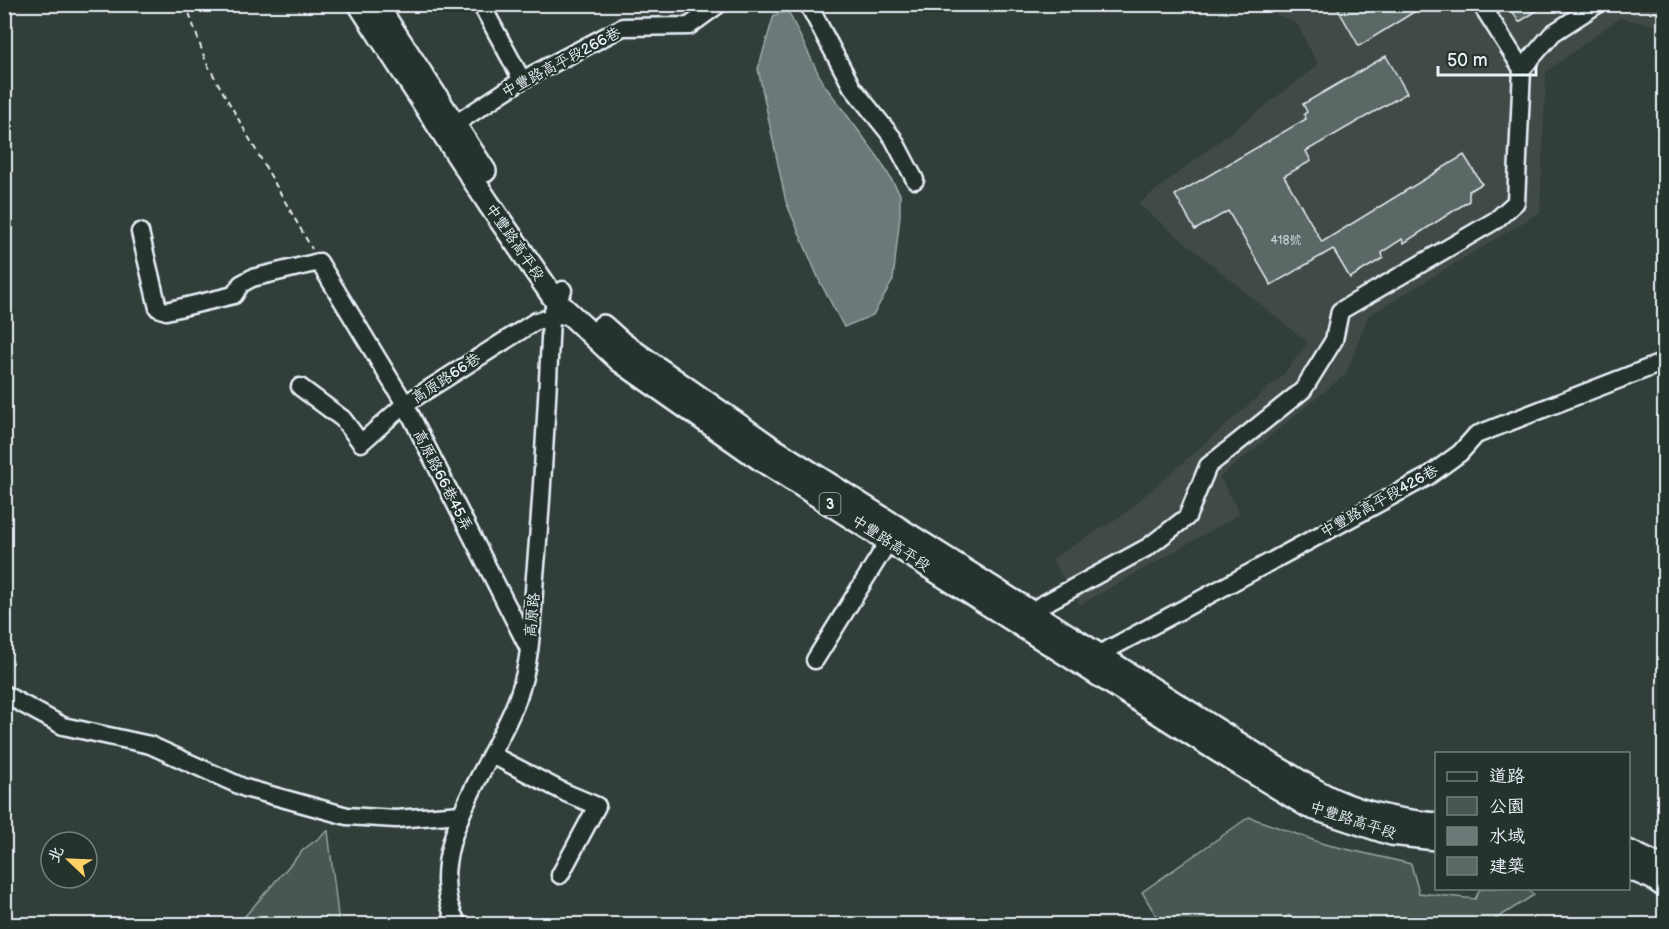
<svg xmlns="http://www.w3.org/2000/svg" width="1669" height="929" viewBox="0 0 1669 929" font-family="'Balsamiq Sans','LXGW WenKai TC',sans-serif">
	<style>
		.built { fill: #3f4b46 }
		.green { fill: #495651; stroke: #98a4a4; stroke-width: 1.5 }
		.water { fill: #6d7978; stroke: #9ea9ab; stroke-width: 1.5 }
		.building { fill: #5c6865; stroke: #e8f1f8; stroke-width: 1.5 }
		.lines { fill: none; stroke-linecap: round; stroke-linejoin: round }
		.minor-casing { stroke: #e8f1f8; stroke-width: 21 }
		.major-casing { stroke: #e8f1f8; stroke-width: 26 }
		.path { stroke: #e8f1f8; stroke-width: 2; stroke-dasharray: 6 4.5; stroke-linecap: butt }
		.minor { stroke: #26332d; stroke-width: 16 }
		.major { stroke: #26332d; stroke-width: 21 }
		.labels { text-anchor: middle; stroke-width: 4.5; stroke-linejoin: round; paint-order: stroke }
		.number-label { font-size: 12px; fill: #c5cfd3 }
		.shield { fill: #26332d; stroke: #aeb8bb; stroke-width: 1.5 }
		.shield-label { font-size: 14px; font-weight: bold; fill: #e8f1f8 }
		.street-label { font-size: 15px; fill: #e8f1f8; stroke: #26332d }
	</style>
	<rect width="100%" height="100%" fill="#323e39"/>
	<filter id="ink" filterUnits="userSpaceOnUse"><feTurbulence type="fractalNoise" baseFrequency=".0167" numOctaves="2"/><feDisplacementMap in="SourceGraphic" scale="12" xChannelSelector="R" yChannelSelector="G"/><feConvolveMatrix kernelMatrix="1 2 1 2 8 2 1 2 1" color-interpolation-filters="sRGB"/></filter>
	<g filter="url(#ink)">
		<polygon class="built" points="1273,5 1664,5 1664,27 1619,18 1546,72 1540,212 1368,316 1346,374 1220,477 1240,514 1080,605 1052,559 1124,514 1282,376 1308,343 1138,204 1318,65 1297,24 1276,14"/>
		<g class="green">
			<polygon points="1249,817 1324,844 1411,864 1419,893 1475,899 1480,889 1527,888 1534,895 1488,924 1295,924 1289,915 1276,924 1161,924 1142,892"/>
			<polygon points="328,831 339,924 238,924 303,850"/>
		</g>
		<polygon class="water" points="788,11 823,83 878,157 900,194 900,215 893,280 873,315 844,327 820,282 786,202 758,69 774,15"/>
		<g class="building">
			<polygon points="1335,4 1427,4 1359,46"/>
			<polygon points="1508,4 1548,4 1519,22"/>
			<polygon points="1386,56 1407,93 1306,151 1311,161 1284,176 1322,242 1464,155 1482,184 1469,191 1469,201 1404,243 1402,239 1382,252 1383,258 1350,278 1333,249 1271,285 1228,211 1195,230 1175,195 1306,119 1304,114 1307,112 1303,104"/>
		</g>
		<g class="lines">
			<g class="minor-casing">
				<g id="minor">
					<polyline points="481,4 522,80"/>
					<polyline points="808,4 852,87 893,138 915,180"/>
					<polyline points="1481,4 1522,69"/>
					<polyline points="447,131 455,124 522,80 623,27 689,26 719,4"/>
					<polyline points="140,232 158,308 166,311 234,295 241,284 252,278 319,262 405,404 536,321 561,316"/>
					<polyline points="300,387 343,419 361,443 405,404 529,649"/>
					<polyline points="1024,620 1029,612 1148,547 1187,517 1208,466 1303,390 1334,340 1340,311 1496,220 1516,202 1522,69 1553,33 1598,4"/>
					<polyline points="1098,655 1427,477 1460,453 1476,435 1664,362"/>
					<polyline points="815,660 895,531"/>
					<polyline points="4,694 63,726 150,745 245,788 347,816 396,819 461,814"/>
					<polyline points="492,755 566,793 597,806 560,875"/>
					<path d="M458,924C416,854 495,763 518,697C532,659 532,616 535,576C543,490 547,404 551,318L556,301L563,290"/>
				</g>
			</g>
			<g class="major-casing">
				<g id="major">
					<polyline points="359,4 489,204 556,301 620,361 761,460 1221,753 1309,807 1391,834 1436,839"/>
					<polyline points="376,4 485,171"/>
					<path d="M603,326L622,343L769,446L1276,767C1296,778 1316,792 1337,801C1369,815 1402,821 1436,824"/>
					<polyline points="1628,851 1664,868"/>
					<polyline points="1628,868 1652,878 1664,886"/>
				</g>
			</g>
			<polyline class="path" points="186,4 206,62 312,249"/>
			<use href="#minor" class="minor"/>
			<use href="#major" class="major"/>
		</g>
	</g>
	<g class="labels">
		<g class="number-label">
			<text x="1286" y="244">418號</text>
		</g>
		<rect class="shield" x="819.5" y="493" width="21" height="22" rx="4.5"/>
		<g class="shield-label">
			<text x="830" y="509">3</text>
		</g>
		<g class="street-label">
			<text transform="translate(561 62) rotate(-28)" y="5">中豐路高平段266巷</text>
			<text transform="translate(515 242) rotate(55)" y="5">中豐路高平段</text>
			<text transform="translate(446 378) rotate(-33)" y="5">高原路66巷</text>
			<text transform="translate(443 480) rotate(63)" y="5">高原路66巷45弄</text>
			<text transform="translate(1379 501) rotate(-29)" y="5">中豐路高平段426巷</text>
			<text transform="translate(891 543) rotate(33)" y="5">中豐路高平段</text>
			<text transform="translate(532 615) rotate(-85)" y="5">高原路</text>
			<text transform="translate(1353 820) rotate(18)" y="5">中豐路高平段</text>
		</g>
	</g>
	<rect width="1669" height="929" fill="none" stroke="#26332d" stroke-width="24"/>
	<rect x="12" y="12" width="1645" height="905" fill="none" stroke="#e8f1f8" stroke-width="2" filter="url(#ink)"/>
	<rect x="1435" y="752" width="195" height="138" fill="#26332d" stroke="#747f7e" stroke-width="1.5"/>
	<rect x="1447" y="772" width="30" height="9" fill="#26332d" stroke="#747f7e" stroke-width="1.5"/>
	<text x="1489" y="782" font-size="18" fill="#e8f1f8">道路</text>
	<rect x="1447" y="797" width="30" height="18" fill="#495651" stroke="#747f7e" stroke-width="1.5"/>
	<text x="1489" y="812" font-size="18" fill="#e8f1f8">公園</text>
	<rect x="1447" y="827" width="30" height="18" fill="#6d7978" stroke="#747f7e" stroke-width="1.5"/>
	<text x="1489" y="842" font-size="18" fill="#e8f1f8">水域</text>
	<rect x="1447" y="857" width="30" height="18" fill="#5c6865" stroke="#747f7e" stroke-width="1.5"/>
	<text x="1489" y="872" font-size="18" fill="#e8f1f8">建築</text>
	<g transform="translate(69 860) rotate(293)"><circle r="28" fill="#26332d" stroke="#747f7e" stroke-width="1.5"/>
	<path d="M0-4.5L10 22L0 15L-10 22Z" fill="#ffd166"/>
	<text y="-9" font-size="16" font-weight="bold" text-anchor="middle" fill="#e8f1f8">北</text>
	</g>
	<path d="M1438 66v9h98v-9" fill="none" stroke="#e8f1f8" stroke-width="3"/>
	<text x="1447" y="66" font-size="18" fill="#e8f1f8" stroke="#26332d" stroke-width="4.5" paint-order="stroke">50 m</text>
</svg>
